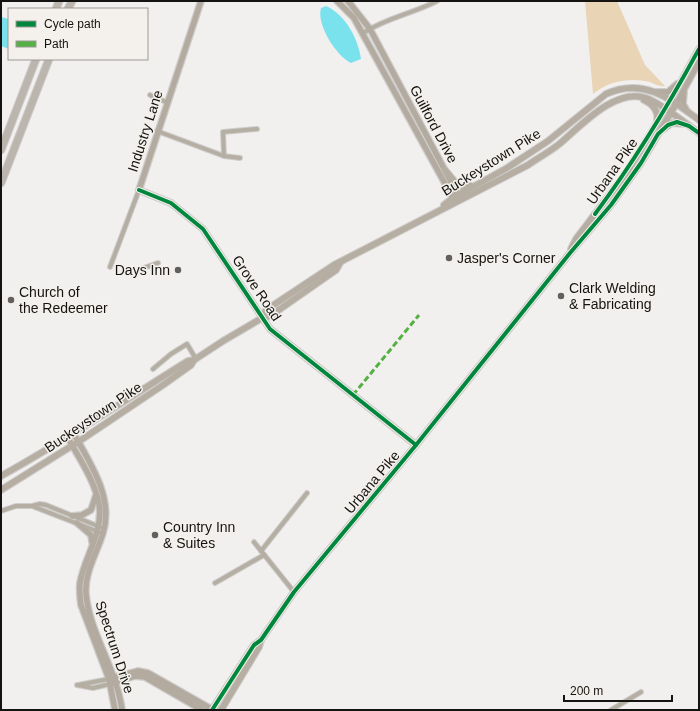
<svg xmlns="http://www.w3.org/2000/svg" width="700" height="711" viewBox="0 0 700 711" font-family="Helvetica,sans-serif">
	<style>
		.green { fill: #e9d4b6 }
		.water { fill: #7ae2ed }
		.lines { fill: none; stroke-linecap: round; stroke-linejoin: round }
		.street-casing { stroke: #cecdcc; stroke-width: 6 }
		.secondary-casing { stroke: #cecdcc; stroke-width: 8 }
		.primary-casing { stroke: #cecdcc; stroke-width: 8 }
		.highway-casing { stroke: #cecdcc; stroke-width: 9 }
		.street { stroke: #b5aea3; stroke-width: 4 }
		.secondary { stroke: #b4aba0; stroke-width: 5.5 }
		.primary { stroke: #b6aea2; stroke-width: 6 }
		.highway { stroke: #bbb5ad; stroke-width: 7 }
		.quiet { stroke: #55b144; stroke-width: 3; stroke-dasharray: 6 3; stroke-linecap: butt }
		.cycleway-casing { stroke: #f4f1ec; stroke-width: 6 }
		.cycleway { stroke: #00873e; stroke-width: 4 }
		.poi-dot { fill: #62605f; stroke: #f4f1ec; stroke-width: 1.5 }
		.labels { text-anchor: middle; stroke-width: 3; stroke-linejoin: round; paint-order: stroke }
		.street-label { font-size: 14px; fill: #151312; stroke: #f4f1ec }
		.poi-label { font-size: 14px; fill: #151312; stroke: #f4f1ec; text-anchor: start }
	</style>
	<rect width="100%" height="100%" fill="#f2f0ee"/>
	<path class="green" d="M585,1H617L645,65L665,86C659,87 655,84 650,82C630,77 608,81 593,94Z"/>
	<g class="water">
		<path d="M326,6C346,15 358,39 361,59L351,63C336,56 316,24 321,8Z"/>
		<polygon points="1,17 9,19 9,49 1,46"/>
	</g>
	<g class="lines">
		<g class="street-casing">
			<g id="street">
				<path d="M363,33C388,17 412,14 437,1"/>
				<polyline points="150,95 166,102"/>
				<polyline points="157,131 224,156 240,158"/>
				<polyline points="224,156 223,132 257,129"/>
				<polyline points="110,267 139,190"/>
				<polyline points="141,269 158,263"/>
				<polyline points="153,369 171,354 187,344 196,359"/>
				<polyline points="32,506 40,504 46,505 100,527"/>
				<polyline points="1,511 16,506 32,506 99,532"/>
				<polyline points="254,542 294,592"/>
				<polyline points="261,551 307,493"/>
				<polyline points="215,583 264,555"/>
				<polyline points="77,685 93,688 110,684"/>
				<polyline points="78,685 109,679"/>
				<polyline points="611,710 641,692"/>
			</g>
		</g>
		<g class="secondary-casing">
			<g id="secondary">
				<polyline points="201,1 139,190 171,203 203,229 270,329 416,445"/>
				<polyline points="337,1 354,18 453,198 457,200"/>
				<polyline points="348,1 370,29 458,195 459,199"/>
				<polyline points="657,92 668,92 677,84"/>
				<polyline points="684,92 683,104 687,111"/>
				<polyline points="671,100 699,49"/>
				<polyline points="676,104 699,62"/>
				<path d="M74,434C90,463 114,498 103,533C97,553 84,573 86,594C89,632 117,670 122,710"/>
				<path d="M68,438C79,458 95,481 99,504C104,531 84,558 80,583C79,591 80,598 81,605L109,679L115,710"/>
				<polyline points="72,516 82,515 91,510 96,495"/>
				<polyline points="77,523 91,535 92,542"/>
				<polyline points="112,678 138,671 148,673 213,710"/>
				<polyline points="112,683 135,676 145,677 202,710"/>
			</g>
		</g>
		<g class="primary-casing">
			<g id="primary">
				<path d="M644,100C653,104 659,112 657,121"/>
				<polyline points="662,130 672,123 685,124"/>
				<polyline points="445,170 459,187 471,186"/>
				<path d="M444,205L453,198L507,168L548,141L606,94C643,77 669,98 699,120"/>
				<polyline points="571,249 576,239 627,172 671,100"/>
				<path d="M262,318L266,310L334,265L528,165C538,158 549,152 558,145C580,127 615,87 646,98C661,103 685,123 699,133"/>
				<path d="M1,476C65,441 125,400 188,361L194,360"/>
				<polyline points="1,490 78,442 163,385 191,365 194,360 223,341 262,318 270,316 336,270 340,263"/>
				<polyline points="212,710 254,645 261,640 294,592 416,445 570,253 611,205 641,163 676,104"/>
				<polyline points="221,710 259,647 261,640"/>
			</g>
		</g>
		<g class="highway-casing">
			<g id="highway">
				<polyline points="56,9 59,1"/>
				<polyline points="68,9 72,1"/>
				<polyline points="1,150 36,59"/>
				<polyline points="1,183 49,59"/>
			</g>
		</g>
		<use href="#street" class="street"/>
		<use href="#secondary" class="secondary"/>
		<use href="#primary" class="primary"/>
		<use href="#highway" class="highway"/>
		<polyline class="quiet" points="353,395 419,315"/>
		<g class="cycleway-casing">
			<g id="cycleway">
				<polyline points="139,190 171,203 203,229 270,329 416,445"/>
				<path d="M595,214C634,162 668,106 699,49"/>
				<polyline points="212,710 254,645 261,640 294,592 416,445 570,253 611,205 641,163 658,134 668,125 677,122 689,126 699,133"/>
			</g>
		</g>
		<use href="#cycleway" class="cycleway"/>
	</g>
	<g class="poi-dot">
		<circle cx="449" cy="258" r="4"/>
		<circle cx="178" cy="270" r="4"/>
		<circle cx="561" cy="296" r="4"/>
		<circle cx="11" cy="300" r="4"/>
		<circle cx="155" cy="535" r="4"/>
	</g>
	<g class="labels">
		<g class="street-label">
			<text transform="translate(434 124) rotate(62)" y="5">Guilford Drive</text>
			<text transform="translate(145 131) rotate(-72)" y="5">Industry Lane</text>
			<text transform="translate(491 162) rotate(-32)" y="5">Buckeystown Pike</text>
			<text transform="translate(612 171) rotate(-55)" y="5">Urbana Pike</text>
			<text transform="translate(257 288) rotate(56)" y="5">Grove Road</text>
			<text transform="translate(93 417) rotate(-34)" y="5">Buckeystown Pike</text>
			<text transform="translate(372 482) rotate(-50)" y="5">Urbana Pike</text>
			<text transform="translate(115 647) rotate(72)" y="5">Spectrum Drive</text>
		</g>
		<g class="poi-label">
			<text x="457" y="263">Jasper's Corner</text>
			<text x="170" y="275" text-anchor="end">Days Inn</text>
			<text x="569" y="293">Clark Welding<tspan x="569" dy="16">&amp; Fabricating</tspan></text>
			<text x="19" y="297">Church of<tspan x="19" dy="16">the Redeemer</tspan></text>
			<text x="163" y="532">Country Inn<tspan x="163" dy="16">&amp; Suites</tspan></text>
		</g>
	</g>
	<rect width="700" height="711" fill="none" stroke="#151312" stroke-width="4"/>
	<rect x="8" y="8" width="140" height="52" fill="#f4f1ec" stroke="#9b9895"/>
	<rect x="16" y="21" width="20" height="6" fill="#00873e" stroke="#9b9895"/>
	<text x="44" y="28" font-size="12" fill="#151312">Cycle path</text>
	<rect x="16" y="41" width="20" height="6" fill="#55b144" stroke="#9b9895"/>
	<text x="44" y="48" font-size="12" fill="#151312">Path</text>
	<path d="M564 695v6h108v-6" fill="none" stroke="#151312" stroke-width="2"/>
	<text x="570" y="695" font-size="12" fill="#151312" stroke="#f4f1ec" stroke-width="3" paint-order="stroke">200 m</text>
</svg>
